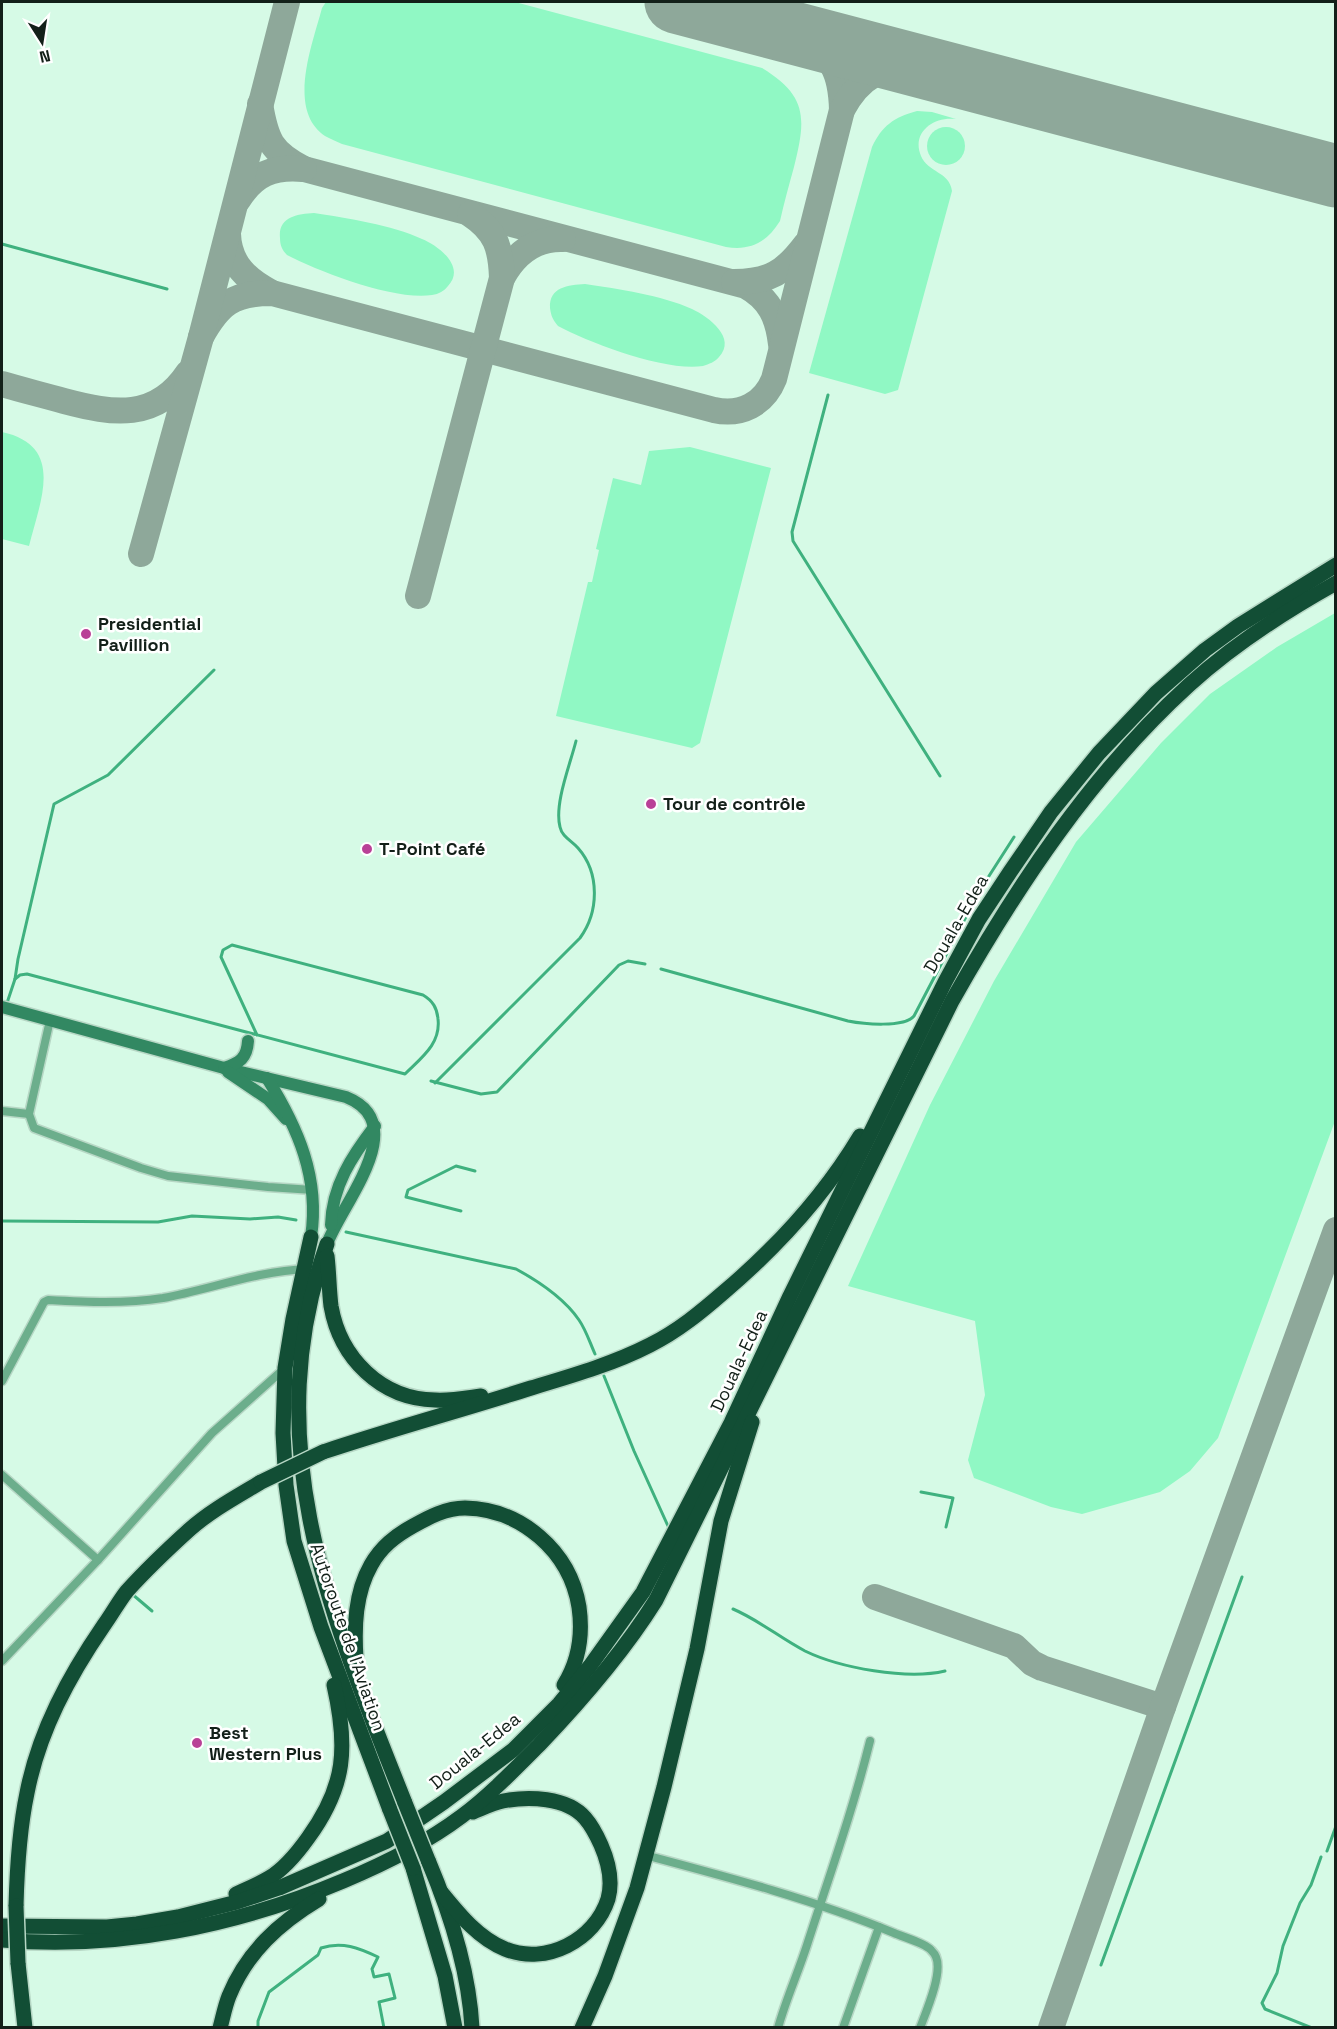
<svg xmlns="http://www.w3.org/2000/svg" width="1337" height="2029" viewBox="0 0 1337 2029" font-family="'Space Grotesk',sans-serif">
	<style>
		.green { fill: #90f8c4 }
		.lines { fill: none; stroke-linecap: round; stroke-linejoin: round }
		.stream { stroke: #3fb17f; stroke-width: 3 }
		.taxiway { stroke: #8ea89a; stroke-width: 26 }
		.runway { stroke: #8ea89a; stroke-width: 63 }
		.street-casing { stroke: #b7d7c5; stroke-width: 11 }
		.secondary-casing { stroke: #b7d7c5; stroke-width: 15 }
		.highway-casing { stroke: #b7d7c5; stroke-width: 18 }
		.street { stroke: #6cae8c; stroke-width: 8 }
		.secondary { stroke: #328862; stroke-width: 12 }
		.highway { stroke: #124e35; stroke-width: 15 }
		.highway-bridge-casing { stroke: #b7d7c5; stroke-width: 18; stroke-linecap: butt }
		.highway-bridge { stroke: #124e35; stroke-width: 15 }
		.poi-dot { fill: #b94197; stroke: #fff; stroke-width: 2 }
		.labels { text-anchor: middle; stroke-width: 5; stroke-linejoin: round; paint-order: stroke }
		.poi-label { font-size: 18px; font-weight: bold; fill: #132019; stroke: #fff; text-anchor: start }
		.street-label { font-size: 18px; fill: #132019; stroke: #fff }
	</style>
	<rect width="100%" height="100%" fill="#d6fae6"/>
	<g class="green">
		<path d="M326,2H515L762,68C808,96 806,119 794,167C789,185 784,203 780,221C767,242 751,251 726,247L342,144C336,141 330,139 325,136C286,110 313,43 322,8Z"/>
		<path d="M917,111L932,112L956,119C934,116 911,132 921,156C928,173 949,171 952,191L898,390L885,394L809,373L872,147C882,126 894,117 917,111Z"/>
		<circle cx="946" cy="146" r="19"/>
		<path d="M314,213C347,218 392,225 422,239C439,246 466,267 448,286C444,291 439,294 432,295C395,301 320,272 287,255C282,250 280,245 280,238C278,217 297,214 314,213Z"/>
		<path d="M585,284C619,289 661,295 692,309C709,317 737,338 719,357C715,362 709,364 703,366C666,372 590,343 558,326C553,320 551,316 550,308C549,287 568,285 585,284Z"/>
		<path d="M2,432C66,446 40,501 29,546L2,539Z"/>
		<polygon points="690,447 771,468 700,743 692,748 556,716 588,582 592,582 599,550 596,549 613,478 641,485 649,451"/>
		<polygon points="1335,613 1335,1121 1218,1438 1190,1471 1160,1492 1082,1514 1051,1507 974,1478 968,1460 985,1395 975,1321 848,1286 930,1105 994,981 1076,842 1161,743 1210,694 1277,647"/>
	</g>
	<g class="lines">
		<g class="stream">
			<polyline points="2,244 167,289"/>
			<polyline points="828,395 792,532 793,541 940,776"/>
			<path d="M661,969L848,1021C863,1024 904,1028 914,1016L980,890L1014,837"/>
			<path d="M15,979L20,975L27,974L405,1074C421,1058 441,1044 438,1019C437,1008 433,1001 423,995L232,945L223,950L221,957L257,1035"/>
			<polyline points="6,1006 15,979 18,959 54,804 108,775 214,670"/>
			<polyline points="431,1081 481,1094 497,1092 619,965 628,961 645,964"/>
			<path d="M435,1083L580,938C599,912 600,873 578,848C572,841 562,837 560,827C554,804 570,765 576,741"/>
			<polyline points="461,1211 406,1197 408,1190 456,1166 475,1171"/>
			<polyline points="2,1221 158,1222 192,1216 250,1219 278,1217 296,1220"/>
			<path d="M346,1232L516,1269C538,1281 564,1298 579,1320C586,1330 590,1343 595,1354"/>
			<polyline points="604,1376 634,1451 668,1526"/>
			<polyline points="921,1492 953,1498 946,1527"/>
			<polyline points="132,1594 152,1611"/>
			<path d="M733,1609C759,1620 780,1638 805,1651C840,1668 907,1680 945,1671"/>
			<polyline points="1327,1851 1336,1826"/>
			<polyline points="1101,1965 1242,1577"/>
			<path d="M258,2028V2021L269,1992L318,1955L321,1948C342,1941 359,1948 378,1957L372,1969L374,1977L389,1974L395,1998L379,2002L384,2028"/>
			<polyline points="1312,2028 1265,2009 1262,2003 1277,1973 1283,1946 1300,1903 1311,1885 1321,1857"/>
		</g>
		<g class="taxiway">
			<path d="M799,34C831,56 841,69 842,110"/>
			<path d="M260,104C266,140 271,152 304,169L746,286C770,299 778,318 781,344"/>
			<path d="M238,200C254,174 273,166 304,169"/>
			<path d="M228,234C229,264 247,280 272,293"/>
			<path d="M502,278C515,254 535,238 563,239"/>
			<path d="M734,282C770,282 785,272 806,244"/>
			<path d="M201,337C219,304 233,293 272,293L714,410C741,416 764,404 774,379L842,110C860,76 882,65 920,66"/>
			<path d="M2,384C22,390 43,395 64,401C113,414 156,421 188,373"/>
			<polyline points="141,554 201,337 287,2"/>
			<path d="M418,596L502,278C501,248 496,231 470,214"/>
			<polyline points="875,1597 1014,1646 1032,1663 1042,1668 1163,1707"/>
			<polyline points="1051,2028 1163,1707 1336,1230"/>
		</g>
		<polyline class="runway" points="676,2 1336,176"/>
		<g class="street-casing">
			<g id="street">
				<polyline points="50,1020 29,1114 34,1128 141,1168 168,1176 268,1187 313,1190"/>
				<polyline points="2,1111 29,1114"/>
				<path d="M2,1381L44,1302L48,1300C85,1302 125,1304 163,1298C211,1289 257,1271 307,1269"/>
				<polyline points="2,1475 98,1560"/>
				<polyline points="2,1661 98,1560 212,1433 285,1368"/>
				<path d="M645,1855C728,1877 815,1900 894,1933C903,1937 925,1943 931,1950C933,1952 935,1954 936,1957C943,1973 926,2012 920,2028"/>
				<path d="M778,2028C786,1999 798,1973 807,1945C829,1877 853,1810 870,1741"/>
				<polyline points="843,2028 879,1927"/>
			</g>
		</g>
		<g class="secondary-casing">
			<g id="secondary">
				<path d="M2,1007L224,1068L346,1097C413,1124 342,1203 327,1244"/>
				<path d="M224,1068C240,1063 247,1058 248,1041"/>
				<polyline points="228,1072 268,1099 286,1119"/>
				<path d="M267,1078C298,1128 320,1178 311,1237"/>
				<path d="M331,1225C332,1186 352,1156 375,1126"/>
			</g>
		</g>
		<g class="highway-casing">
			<g id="highway">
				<polyline points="311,1237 293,1319 285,1368 283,1433 286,1485 294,1541 321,1627 390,1810"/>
				<path d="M327,1244C256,1444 332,1619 405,1803"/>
				<path d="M327,1256C329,1273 329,1290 331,1306C340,1358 381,1399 435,1400C450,1401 466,1398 481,1396"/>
				<path d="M323,1452C392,1429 462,1410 531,1388C571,1376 613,1364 650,1345C678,1331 701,1312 724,1292C777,1247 824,1196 860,1136"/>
				<path d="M356,1658C354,1627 355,1593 371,1565C381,1547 395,1536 413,1526C429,1517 446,1508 465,1508C521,1509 570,1551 579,1607C583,1635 579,1661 564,1685"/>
				<path d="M428,1860C450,1912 469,1970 472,2028"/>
				<polyline points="413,1868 445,1976 455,2028"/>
				<path d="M441,1892C459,1914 478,1938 505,1949C546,1966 595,1940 608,1899C613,1881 608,1861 601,1845C597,1836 592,1826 585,1818C567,1797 528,1796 503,1801C493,1803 483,1808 473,1812"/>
				<path d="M236,1894C247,1889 259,1884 269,1878C284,1869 298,1852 308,1838C346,1786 348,1747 334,1685"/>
				<path d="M16,1906C17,1868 19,1831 27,1793C39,1731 69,1676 104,1625C112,1614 119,1601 127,1591C146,1570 168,1549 189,1530C210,1511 236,1497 261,1482"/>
				<polyline points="2,1926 107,1927 137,1924 178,1917 237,1902 279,1888 387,1841 444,1802 513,1750 559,1704 590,1666 643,1592 731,1423 790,1296 945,982 979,919 1010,872 1051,812 1099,753 1156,693 1205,650 1238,626 1336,565"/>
				<path d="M2,1940C118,1950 236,1926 343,1881C384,1864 426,1843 462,1816C490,1795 515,1769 539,1745C582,1700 623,1653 656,1600L952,1001C1017,886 1091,774 1189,685C1233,645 1284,612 1336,583"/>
				<polyline points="18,1963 25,2028"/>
				<path d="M220,2028C223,2017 225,2006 229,1996C247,1952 279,1923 319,1899"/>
				<polyline points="582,2028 605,1976 637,1888 664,1787 697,1649 721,1521 752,1422"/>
			</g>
		</g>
		<use href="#street" class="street"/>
		<use href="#secondary" class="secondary"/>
		<use href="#highway" class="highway"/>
		<g class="highway-bridge-casing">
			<g id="highway-bridge">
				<polyline points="261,1482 323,1452"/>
				<polyline points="405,1803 428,1860"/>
				<polyline points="390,1810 413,1868"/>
				<polyline points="16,1906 18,1963"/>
			</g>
		</g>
		<use href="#highway-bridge" class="highway-bridge"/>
	</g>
	<g class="poi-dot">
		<circle cx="86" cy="634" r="6"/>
		<circle cx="651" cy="804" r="6"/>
		<circle cx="367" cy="849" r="6"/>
		<circle cx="197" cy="1743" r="6"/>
	</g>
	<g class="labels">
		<g class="poi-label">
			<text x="98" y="630">Presidential<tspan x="98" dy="21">Pavillion</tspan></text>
			<text x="663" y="810">Tour de contrôle</text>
			<text x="379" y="855">T-Point Café</text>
			<text x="209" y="1739">Best<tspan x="209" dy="21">Western Plus</tspan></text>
		</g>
		<g class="street-label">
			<text transform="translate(956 924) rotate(-60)" y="6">Douala-Edea</text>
			<text transform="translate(739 1361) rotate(-65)" y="6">Douala-Edea</text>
			<text transform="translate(348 1637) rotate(71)" y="6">Autoroute de l'Aviation</text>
			<text transform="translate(475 1751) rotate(-39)" y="6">Douala-Edea</text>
		</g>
	</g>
	<rect width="1337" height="2029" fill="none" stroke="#132019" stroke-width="6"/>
	<g transform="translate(42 42) rotate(168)" stroke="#ffffff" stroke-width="4.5" paint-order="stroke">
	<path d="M0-4.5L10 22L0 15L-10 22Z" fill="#132019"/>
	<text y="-9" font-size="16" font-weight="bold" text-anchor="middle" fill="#132019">N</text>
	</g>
</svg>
